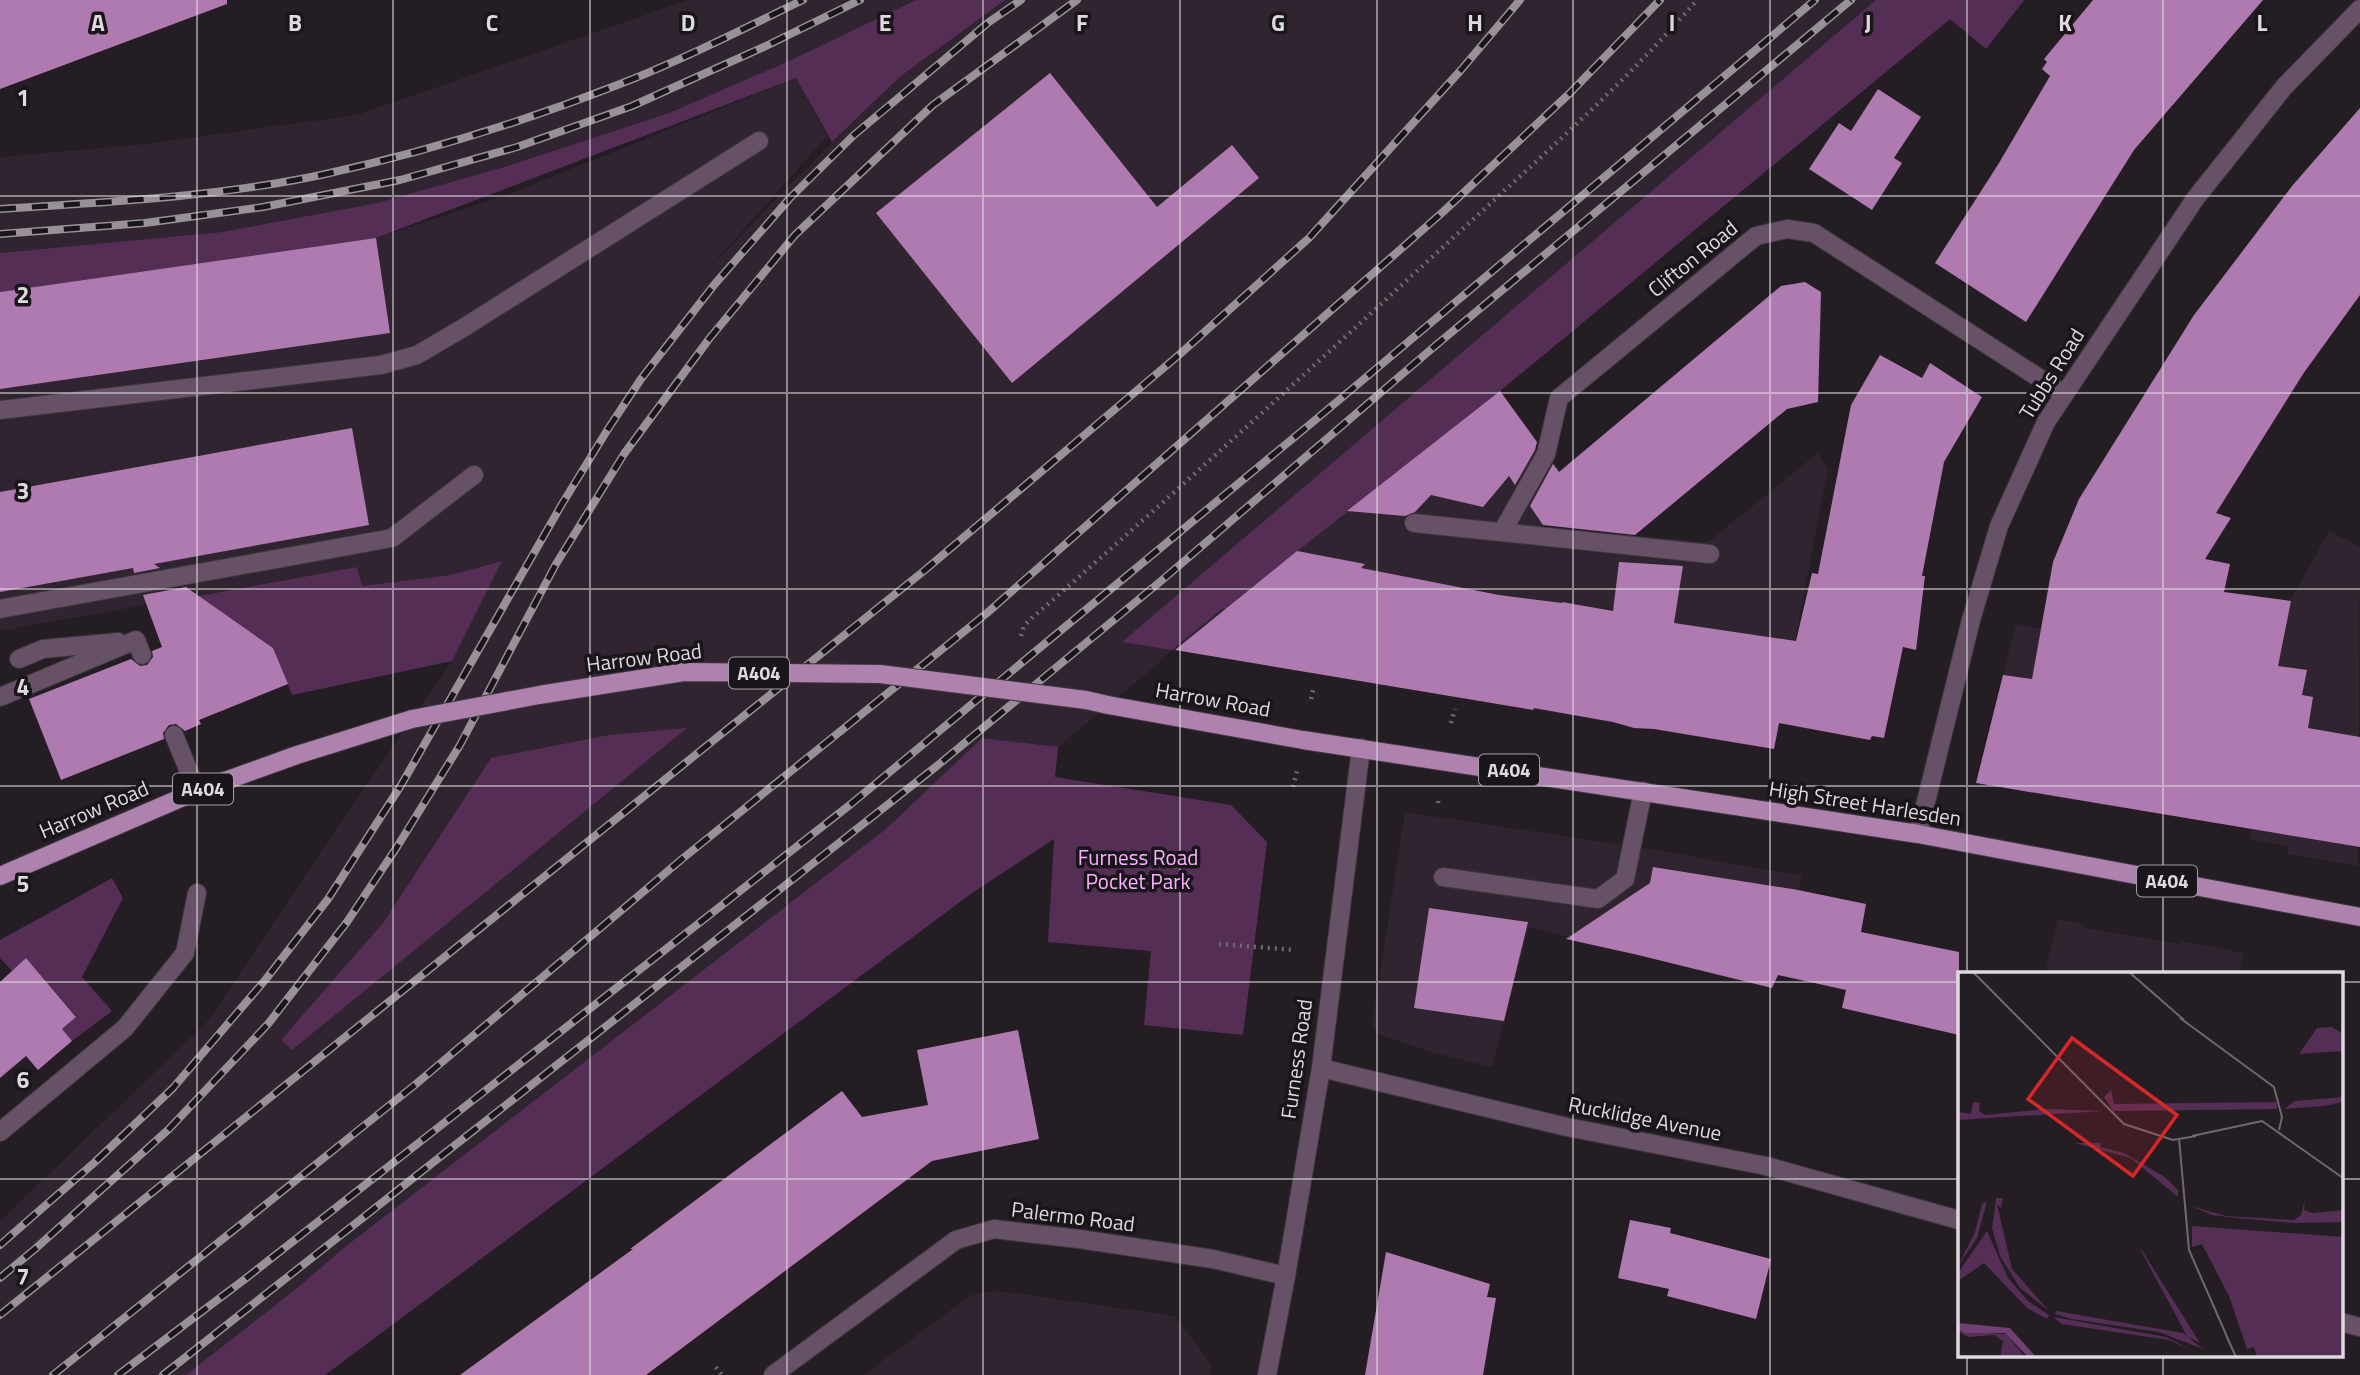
<svg xmlns="http://www.w3.org/2000/svg" width="2360" height="1375" viewBox="0 0 2360 1375" font-family="'Titillium Web',sans-serif">
	<style>
		.built { fill: #2f242f }
		.green { fill: #552e56 }
		.building { fill: #af7ab0 }
		.lines { fill: none; stroke-linecap: round; stroke-linejoin: round }
		.service-casing { stroke: #3e373e; stroke-width: 20 }
		.minor-casing { stroke: #3e373e; stroke-width: 20 }
		.tertiary-casing { stroke: #3e373e; stroke-width: 20 }
		.primary-casing { stroke: #3e373e; stroke-width: 20 }
		.path { stroke: #706a70; stroke-width: 4.5; stroke-dasharray: 2 5; stroke-linecap: butt }
		.service { stroke: #665167; stroke-width: 18 }
		.minor { stroke: #665167; stroke-width: 18 }
		.tertiary { stroke: #665167; stroke-width: 18 }
		.primary { stroke: #ae81af; stroke-width: 18 }
		.rail-casing { stroke: #989298; stroke-width: 8 }
		.rail { stroke: #1a141b; stroke-width: 5; stroke-dasharray: 16; stroke-linecap: butt }
		.primary-bridge-casing { stroke: #3e373e; stroke-width: 20; stroke-linecap: butt }
		.primary-bridge { stroke: #ae81af; stroke-width: 18 }
		.grid { fill: none; stroke: #dfdadf; stroke-width: 2; stroke-opacity: 0.55 }
		.labels { text-anchor: middle; stroke-width: 7; stroke-linejoin: round; paint-order: stroke }
		.shield { fill: #1a141b; stroke: #a49fa4; stroke-width: 2 }
		.shield-label { font-size: 19px; font-weight: bold; fill: #dfdadf }
		.street-label { font-size: 21px; fill: #dfdadf; stroke: #1a141b }
		.park-label { font-size: 21px; fill: #fbb2fd; stroke: #1a141b }
		.inset-road { fill: none; stroke: #6f696f; stroke-width: 2 }
		.view { fill: #d62828; fill-opacity: 0.15; stroke: #d62828; stroke-width: 3.5 }
		.inset-edge { fill: none; stroke: #dfdadf; stroke-width: 3.5 }
		.grid-label { font-size: 23px; text-anchor: middle; font-weight: bold; fill: #dfdadf; stroke: #1a141b; stroke-width: 7; stroke-linejoin: round; paint-order: stroke }
	</style>
	<rect width="100%" height="100%" fill="#241d24"/>
	<g class="built">
		<polygon points="688,0 916,0 789,61 669,113 504,167 377,203 222,232 0,253 0,157 145,144 357,115"/>
		<polygon points="1005,0 2024,0 1986,49 1950,19 1500,391 1534,437 1534,447 1553,461 1560,470 1531,507 1545,528 1708,542 1818,453 1828,469 1774,749 1172,650 1161,661 1058,747 1054,777 1055,838 972,893 325,1375 0,1375 0,1221 209,1020 345,816 452,661 501,561 450,575 362,586 357,567 0,631 0,292 376,238 509,194 796,78 827,136 705,273 786,188 901,76"/>
		<polygon points="2329,531 2360,547 2358,866 2287,854 2288,846 2249,839 2251,829 1987,785 1978,774 2016,624 2111,640 2212,590 2290,601"/>
		<polygon points="1405,812 1656,850 1802,876 1778,975 1772,988 1529,927 1492,1067 1428,1051 1378,1034 1372,1025"/>
		<polygon points="2058,919 2081,924 2081,927 2180,944 2181,941 2244,953 2239,974 2045,974"/>
		<polygon points="1001,1291 1175,1316 1211,1364 1210,1375 863,1375 970,1296 983,1292"/>
	</g>
	<g class="green">
		<polygon points="916,0 1005,0 901,76 832,142 796,78 376,238 0,292 0,253 222,232 377,203 504,167 669,113 789,61"/>
		<polygon points="1876,0 2024,0 1986,49 1950,19 1500,391 1238,598 1236,611 1222,609 1172,650 1122,642"/>
		<polygon points="502,561 452,661 292,695 273,648 198,596 357,567 362,586 450,575"/>
		<polygon points="687,728 292,1050 281,1040 383,923 491,758 609,735"/>
		<polygon points="982,738 1058,747 1055,777 1231,805 1267,842 1243,1035 1144,1025 1151,951 1048,942 1054,839 972,893 325,1375 186,1375 296,1289 345,1247 886,829"/>
		<polygon points="112,878 123,898 82,977 112,1011 72,1041 62,1029 76,1016 26,958 12,971 0,958 0,940"/>
	</g>
	<g class="building">
		<polygon points="0,0 227,0 227,4 0,89"/>
		<polygon points="2093,0 2263,0 2134,150 2026,322 1935,263 1999,163 2050,76 2042,69 2047,62 2044,59"/>
		<polygon points="1050,73 1157,207 1232,145 1259,178 1012,383 876,213"/>
		<polygon points="1878,89 1921,117 1894,158 1902,163 1872,210 1809,169 1839,123 1851,131"/>
		<polygon points="2360,108 2360,295 2303,374 2216,513 2231,518 2205,559 2230,564 2224,592 2291,601 2278,666 2307,670 2302,695 2313,697 2308,728 2360,737 2360,847 1976,783 2003,675 2032,679 2053,562 2079,499 2194,315 2292,186"/>
		<polygon points="376,238 390,333 0,389 0,292"/>
		<polygon points="1805,282 1821,292 1818,402 1787,409 1635,535 1543,525 1530,506 1553,464 1559,472 1781,286"/>
		<polygon points="1880,355 1922,378 1930,363 1982,397 1944,462 1922,576 1925,576 1916,650 1903,647 1884,738 1872,736 1870,740 1779,723 1774,749 1654,729 1634,728 1613,722 1534,708 1533,710 1175,650 1297,551 1365,564 1361,568 1499,595 1562,603 1562,602 1613,611 1619,562 1683,566 1674,623 1796,641 1812,573 1818,574 1851,405"/>
		<polygon points="1500,391 1537,442 1535,450 1515,485 1509,476 1483,507 1431,495 1415,512 1405,516 1347,511"/>
		<polygon points="352,428 369,525 154,564 160,568 134,573 133,568 0,592 0,492"/>
		<polygon points="186,587 273,648 288,684 199,720 201,724 185,731 176,724 169,725 163,733 164,739 61,780 29,699 131,659 140,666 147,665 153,657 152,651 162,647 143,595"/>
		<polygon points="1653,867 1798,890 1866,904 1861,932 1959,952 1959,1035 1842,1008 1846,990 1778,975 1772,988 1638,955 1566,939 1650,883"/>
		<polygon points="1429,908 1528,922 1504,1021 1414,1008"/>
		<polygon points="26,958 76,1017 62,1029 72,1041 38,1070 26,1056 0,1078 0,982"/>
		<polygon points="1018,1030 1039,1139 932,1161 646,1375 460,1375 633,1249 630,1249 842,1091 862,1117 928,1105 917,1050"/>
		<polygon points="1630,1220 1671,1228 1670,1233 1771,1259 1756,1319 1667,1296 1669,1289 1618,1278"/>
		<polygon points="1386,1252 1490,1284 1487,1297 1496,1298 1483,1375 1365,1375"/>
	</g>
	<g class="lines">
		<g class="service-casing">
			<g id="service">
				<polyline points="0,410 381,365 417,355 463,328 759,141"/>
				<polyline points="1414,523 1710,554"/>
				<polyline points="1502,532 1546,454"/>
				<polyline points="0,609 392,538 474,475"/>
				<polyline points="19,659 43,649 118,642"/>
				<polyline points="0,697 136,640 142,655"/>
				<polyline points="174,735 197,791"/>
				<polyline points="1443,877 1598,899 1625,879 1643,791"/>
				<polyline points="0,1132 125,1028 185,953 197,893"/>
			</g>
		</g>
		<g class="minor-casing">
			<g id="minor">
				<polyline points="1546,454 1559,398 1756,236 1787,229 1814,233 2064,394"/>
				<polyline points="1918,834 1971,620 1999,526 2046,422 2195,199 2284,87 2360,9"/>
				<polyline points="1321,1068 1567,1127 1766,1166 1959,1220"/>
				<polyline points="2341,1322 2360,1327"/>
				<polyline points="1267,1375 1286,1276"/>
			</g>
		</g>
		<g class="tertiary-casing">
			<polyline id="tertiary" points="773,1375 956,1240 994,1229 1079,1239 1213,1259 1286,1276 1321,1068 1361,748"/>
		</g>
		<g class="primary-casing">
			<g id="primary">
				<polyline points="1108,705 1303,740 1918,834 2360,917"/>
				<polyline points="0,876 197,791 297,755 412,719"/>
			</g>
		</g>
		<g class="path">
			<path d="M1021,636L1024,626L1032,618C1171,497 1307,372 1442,248C1529,167 1620,89 1697,0"/>
			<polyline points="1311,699 1314,686"/>
			<polyline points="1451,723 1455,709"/>
			<polyline points="1293,787 1297,771"/>
			<polyline points="1438,803 1439,796"/>
			<polyline points="1219,944 1295,950"/>
			<polyline points="716,1367 722,1375"/>
		</g>
		<use href="#service" class="service"/>
		<use href="#minor" class="minor"/>
		<use href="#tertiary" class="tertiary"/>
		<use href="#primary" class="primary"/>
		<g class="rail-casing">
			<g id="rail">
				<path d="M0,209C107,202 216,197 321,175C422,153 523,122 620,84C682,60 743,29 803,0"/>
				<polyline points="0,234 145,223 263,207 400,180 517,147 632,106 766,46 860,0"/>
				<polyline points="0,1245 95,1162 173,1088 266,979 328,899 400,787 562,504 608,429 641,379 714,285 790,198 854,135 989,22 1021,0"/>
				<polyline points="0,1278 35,1249 168,1130 268,1024 347,922 397,847 460,745 556,564 624,454 709,339 795,235 933,105 1077,0"/>
				<polyline points="0,1315 925,570 1180,354 1309,238 1461,70 1520,0"/>
				<polyline points="53,1375 416,1084 682,859 987,613 1444,211 1570,93 1660,0"/>
				<polyline points="118,1375 245,1279 851,804 1314,421 1815,0"/>
				<polyline points="163,1375 938,765 1161,581 1435,346 1851,0"/>
			</g>
		</g>
		<use href="#rail" class="rail"/>
		<g class="primary-bridge-casing">
			<polyline id="primary-bridge" points="412,719 539,695 684,672 880,674 1086,700 1108,705"/>
		</g>
		<use href="#primary-bridge" class="primary-bridge"/>
	</g>
	<path class="grid" d="M197,0V1375M393,0V1375M590,0V1375M787,0V1375M983,0V1375M1180,0V1375M1377,0V1375M1573,0V1375M1770,0V1375M1967,0V974M2163,0V974M0,196H2360M0,393H2360M0,589H2360M0,786H2360M0,982H1959M2341,982H2360M0,1179H1959M2341,1179H2360M1967,1356V1375M2163,1356V1375"/>
	<g class="labels">
		<g class="shield">
			<rect x="729" y="657.5" width="60" height="31" rx="5"/>
			<rect x="1479" y="754.5" width="60" height="31" rx="5"/>
			<rect x="173" y="773.5" width="60" height="31" rx="5"/>
			<rect x="2137" y="865.5" width="60" height="31" rx="5"/>
		</g>
		<g class="shield-label">
			<text x="759" y="680">A404</text>
			<text x="1509" y="777">A404</text>
			<text x="203" y="796">A404</text>
			<text x="2167" y="888">A404</text>
		</g>
		<g class="street-label">
			<text transform="translate(1693 259) rotate(-39)" y="7">Clifton Road</text>
			<text transform="translate(2052 374) rotate(-58)" y="7">Tubbs Road</text>
			<text transform="translate(644 658) rotate(-7)" y="7">Harrow Road</text>
			<text transform="translate(1213 700) rotate(10)" y="7">Harrow Road</text>
			<text transform="translate(1865 804) rotate(9)" y="7">High Street Harlesden</text>
			<text transform="translate(94 810) rotate(-23)" y="7">Harrow Road</text>
			<text transform="translate(1297 1059) rotate(-82)" y="7">Furness Road</text>
			<text transform="translate(1645 1119) rotate(11)" y="7">Rucklidge Avenue</text>
			<text transform="translate(1073 1217) rotate(7)" y="7">Palermo Road</text>
		</g>
		<g class="park-label">
			<text x="1138" y="865">Furness Road<tspan x="1138" dy="24">Pocket Park</tspan></text>
		</g>
	</g>
	<g transform="translate(1958 972)">
		<rect width="385" height="385" fill="#241d24"/>
		<path d="M374,55L385,62V79L341,82L359,56ZM153,118L156,132L319,130V137L155,139L146,125ZM385,125V130L366,134L326,137L337,129ZM15,130L22,131L21,139L27,143L88,137L146,139L0,148L1,140L13,142ZM117,171H143L142,175L166,181L207,205L220,218V225L173,186ZM38,226H45L43,236L39,232L54,297L91,339L62,316L42,284L34,256ZM347,228L346,238L354,241L385,238V250L336,251L278,246L254,243L233,234L268,244L336,248L343,243ZM29,229L19,266L0,294L17,260L24,232ZM234,254L385,265V385H299L296,375L289,377L271,324L244,272L234,275ZM29,259L50,306L70,329L91,343L89,347L69,336L26,291L0,309V301ZM182,277H183L242,371L229,364ZM98,339L225,361L245,377L201,360L113,347L97,342ZM95,345L208,365L237,380L211,368L104,352ZM0,359L48,362L67,385H42L45,369L36,363L10,365Z" fill="#552e56"/>
		<path d="M0,351L52,356L78,385H70L47,361H8L0,358Z" fill="#714073"/>
		<path class="inset-road" d="M15,0L166,152L215,168L238,164M171,0L226,48M222,46L316,115L324,145L321,158M234,164L304,149L385,206M221,166L231,278L270,367M268,363L278,385"/>
		<path class="view" d="M114,66L219,143L175,204L70,127Z"/>
		<rect width="385" height="385" class="inset-edge"/>
	</g>
	<g class="grid-label">
		<text x="98" y="31">A</text>
		<text x="295" y="31">B</text>
		<text x="492" y="31">C</text>
		<text x="688" y="31">D</text>
		<text x="885" y="31">E</text>
		<text x="1082" y="31">F</text>
		<text x="1278" y="31">G</text>
		<text x="1475" y="31">H</text>
		<text x="1672" y="31">I</text>
		<text x="1868" y="31">J</text>
		<text x="2065" y="31">K</text>
		<text x="2262" y="31">L</text>
		<text x="23" y="106">1</text>
		<text x="23" y="303">2</text>
		<text x="23" y="499">3</text>
		<text x="23" y="695">4</text>
		<text x="23" y="892">5</text>
		<text x="23" y="1088">6</text>
		<text x="23" y="1285">7</text>
	</g>
</svg>
